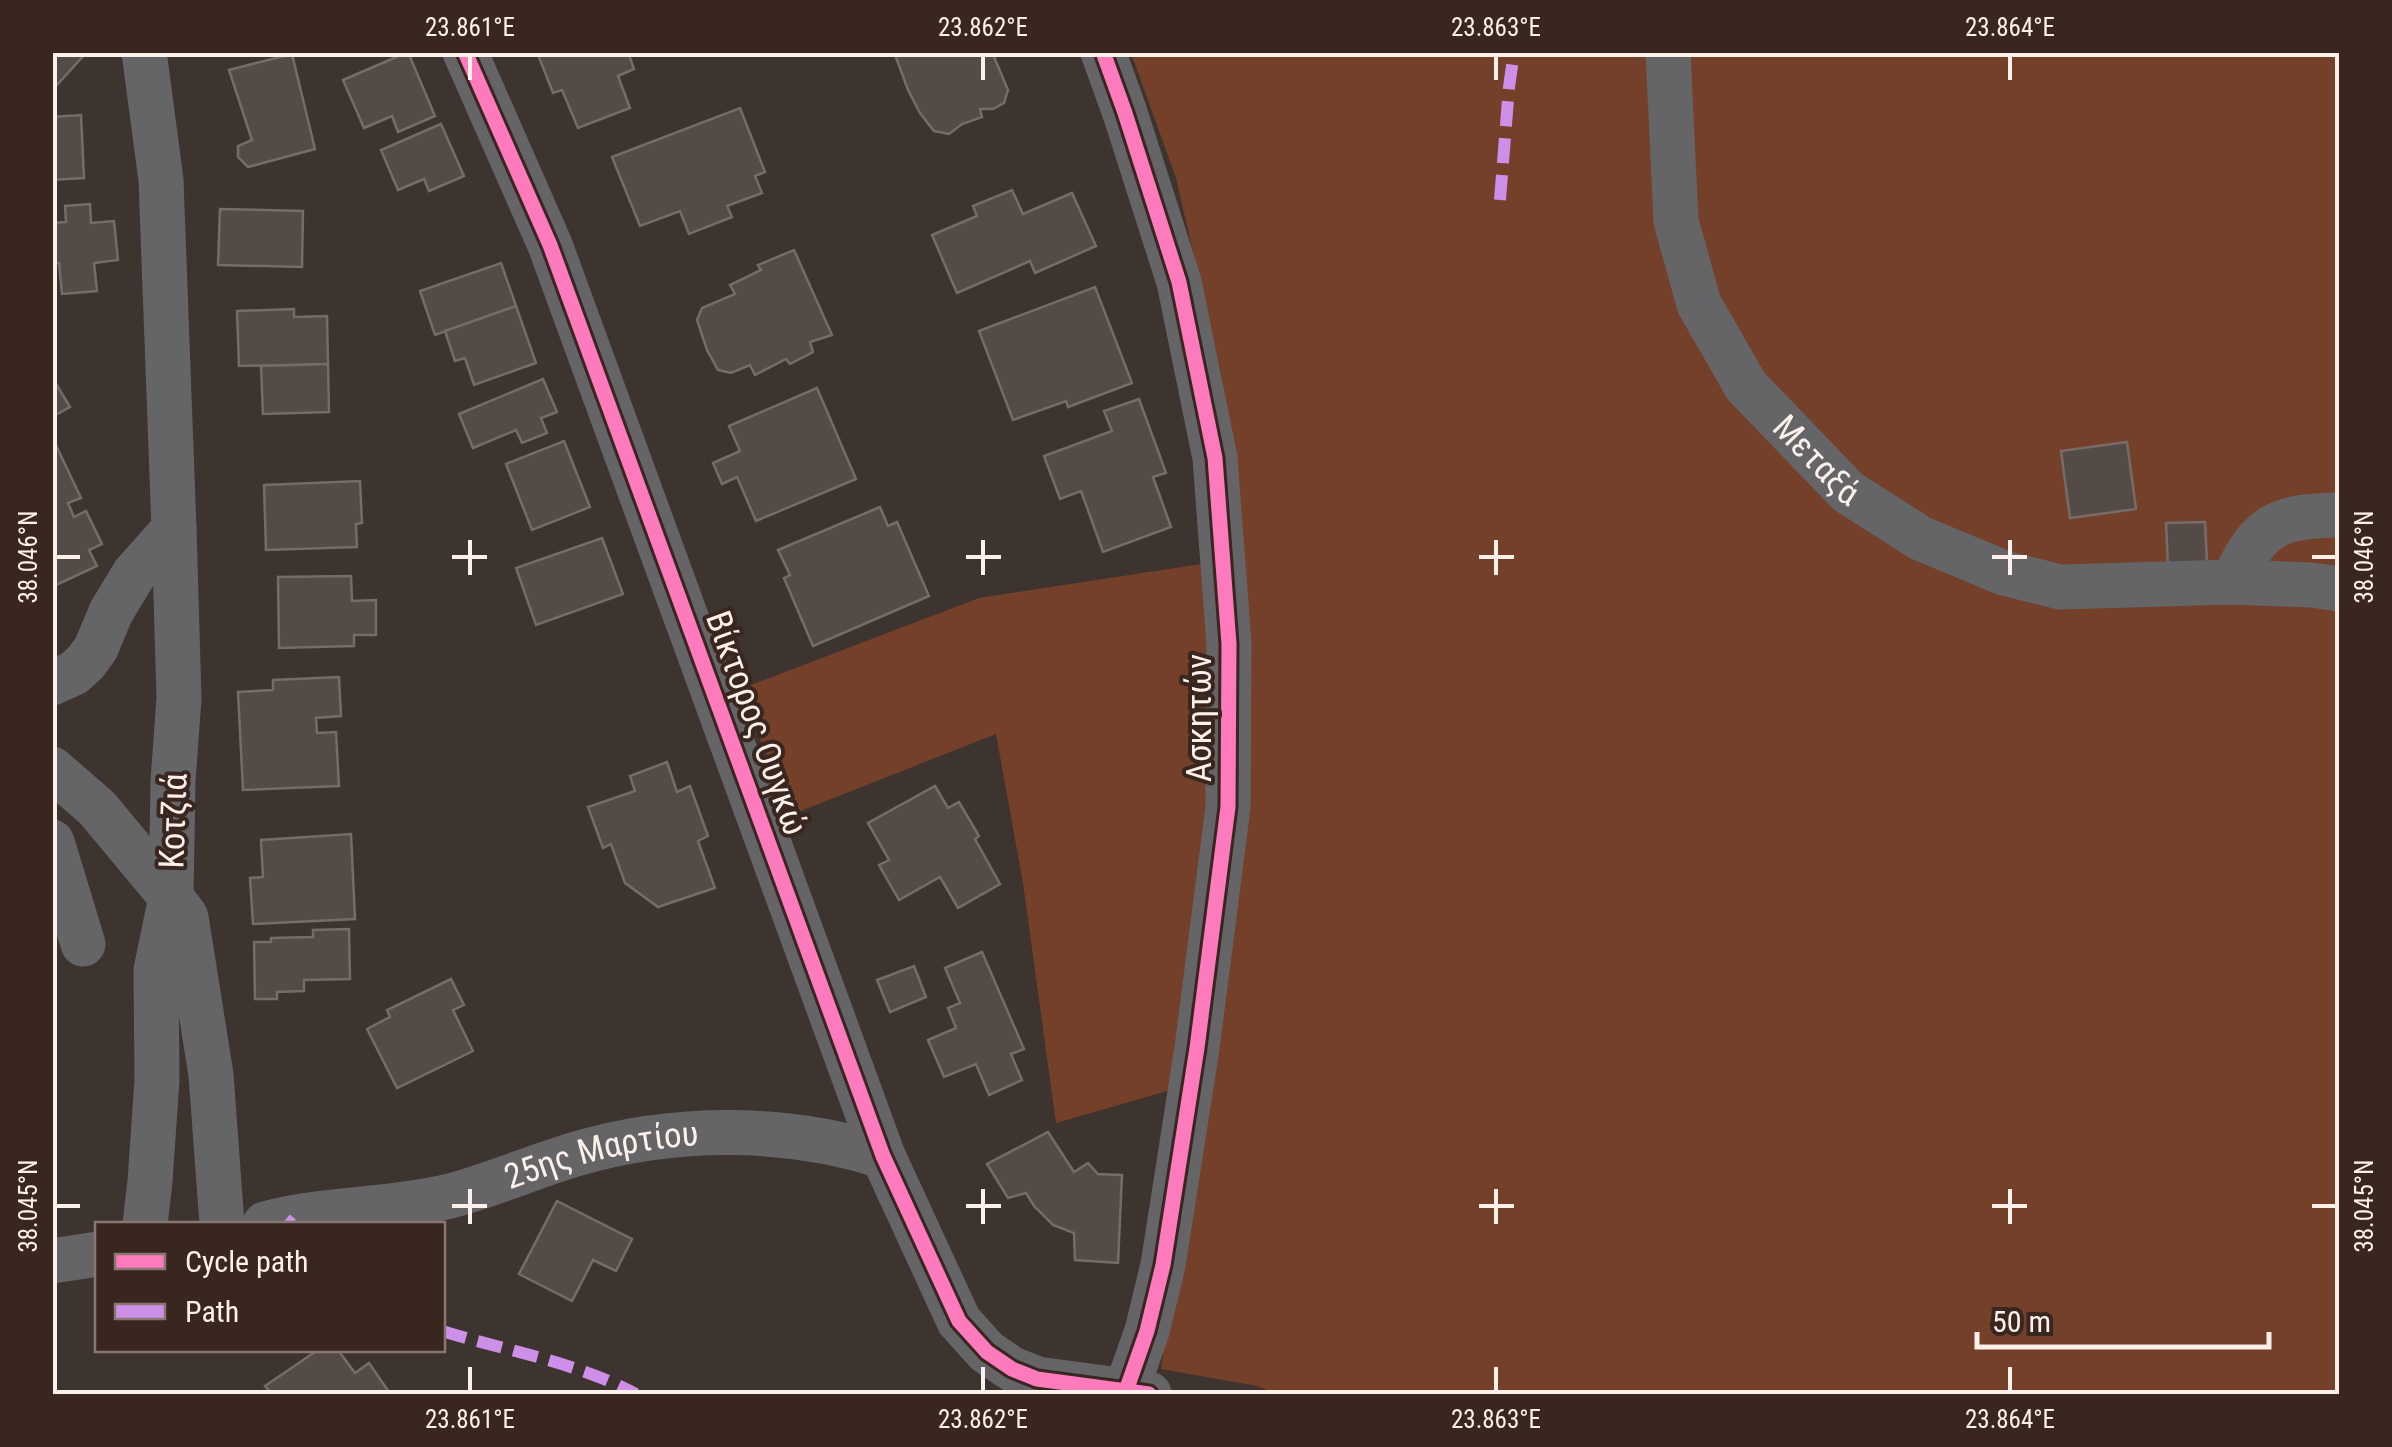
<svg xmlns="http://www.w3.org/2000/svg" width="2392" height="1447" viewBox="0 0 2392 1447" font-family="'Roboto Condensed',sans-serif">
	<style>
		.green { fill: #74402a }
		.building { fill: #544b47; stroke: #756c68; stroke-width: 2.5 }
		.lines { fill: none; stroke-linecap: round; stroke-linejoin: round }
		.minor { stroke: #656466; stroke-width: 45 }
		.quiet { stroke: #ce8fe9; stroke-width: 12; stroke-dasharray: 25 12; stroke-linecap: butt }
		.cycleway-casing { stroke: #38261f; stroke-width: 21 }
		.cycleway { stroke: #fd7abc; stroke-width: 15 }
		.ticks { fill: none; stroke: #fcf0eb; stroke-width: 4 }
		.labels { text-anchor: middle; stroke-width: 8; stroke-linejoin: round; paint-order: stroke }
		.street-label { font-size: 35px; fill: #fcf0eb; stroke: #38261f }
		.neatline { fill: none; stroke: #fcf0eb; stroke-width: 4 }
		.ticks-label { font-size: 25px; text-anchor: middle; fill: #fcf0eb }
	</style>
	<rect width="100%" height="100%" fill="#3d332f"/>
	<polygon class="green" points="1131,53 2339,53 2339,1394 1278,1394 1257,1386 1161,1369 1202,1081 1056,1123 1023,883 996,734 793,814 738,690 979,598 1241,558 1222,378 1176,178"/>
	<g class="building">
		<polygon points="52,52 86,53 56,86 52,86"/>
		<polygon points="408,52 435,116 398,132 392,116 364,128 343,80"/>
		<polygon points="537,52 628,52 634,69 618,76 630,108 578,128 562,90 553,93"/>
		<polygon points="894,52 992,52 1008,90 1004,103 993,109 980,109 982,117 962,124 949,134 934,131 920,113 908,90"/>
		<polygon points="292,54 315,149 248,167 238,157 238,146 252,140 229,70"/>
		<polygon points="740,108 765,172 755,176 762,193 727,206 732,217 689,234 680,211 640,226 612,157"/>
		<polygon points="81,115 84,178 52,180 52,117"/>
		<polygon points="441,124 464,176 429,191 424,179 398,190 381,150"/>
		<polygon points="1012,190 1023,214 1072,193 1096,246 1035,273 1030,261 957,293 932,235 977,216 973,206"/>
		<polygon points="90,204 91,223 114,221 118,260 94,263 97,291 62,294 59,263 52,263 52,223 66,222 65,206"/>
		<polygon points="220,209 303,211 302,267 218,265"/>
		<polygon points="794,250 832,335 810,342 813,352 790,364 786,359 755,375 750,365 731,373 718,370 707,350 697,320 702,308 735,294 730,285 761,270 758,265"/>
		<polygon points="501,263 516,306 435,335 420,291"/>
		<polygon points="1095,287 1132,383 1068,407 1066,401 1013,420 979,331"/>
		<polygon points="516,306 536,363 474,385 465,358 455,361 445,331"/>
		<polygon points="294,309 294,317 327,316 328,364 239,366 237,311"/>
		<polygon points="328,364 329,412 263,414 261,366"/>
		<polygon points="52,377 70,407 52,417"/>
		<polygon points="543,379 557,412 541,418 547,433 522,443 516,430 473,448 459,414"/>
		<polygon points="817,388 856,479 756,521 737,477 722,484 713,463 740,451 729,426"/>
		<polygon points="1139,399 1166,473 1153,477 1171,527 1103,552 1081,491 1060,499 1044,456 1112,431 1104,411"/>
		<polygon points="53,439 81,498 68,503 74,517 86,511 102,544 89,550 97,566 52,587"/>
		<polygon points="564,441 590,507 532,530 506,464"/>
		<polygon points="2127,442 2136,509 2070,518 2061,451"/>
		<polygon points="360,481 362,523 356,524 357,547 266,550 264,485"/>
		<polygon points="880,507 888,526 897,522 929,596 813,646 784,578 790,575 778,550"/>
		<polygon points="2205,522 2207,564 2168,565 2166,523"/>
		<polygon points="602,538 623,594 536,625 516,568"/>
		<polygon points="351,576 352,601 376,600 376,635 354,635 354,646 279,648 278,577"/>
		<polygon points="339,677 341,716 316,718 317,733 336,732 339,786 243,790 238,692 273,690 273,680"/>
		<polygon points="667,762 677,792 690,786 708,836 698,841 715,888 658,907 625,883 611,844 603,848 588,807 635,791 630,776"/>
		<polygon points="935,786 948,808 959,802 979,836 975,839 1000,884 958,908 940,877 899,900 879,865 889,860 868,823"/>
		<polygon points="351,834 355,919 253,924 250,878 263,877 261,840"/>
		<polygon points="349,929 350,979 304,980 304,991 277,992 277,999 255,999 254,942 271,942 271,938 313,937 313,930"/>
		<polygon points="982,952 1024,1049 1011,1054 1022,1080 989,1095 976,1064 944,1077 928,1040 956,1028 948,1008 960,1003 945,968"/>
		<polygon points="914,966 926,997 890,1012 877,980"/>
		<polygon points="451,979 464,1005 453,1010 473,1051 397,1088 367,1029 390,1017 387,1010"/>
		<polygon points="1048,1132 1074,1172 1088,1163 1098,1174 1122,1175 1118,1263 1075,1260 1074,1233 1053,1225 1034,1206 1026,1193 1008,1198 987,1164"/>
		<polygon points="557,1201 632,1239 616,1271 593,1260 572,1301 519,1274"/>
		<polygon points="318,1350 338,1350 355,1373 369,1363 389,1392 385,1394 272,1394 265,1386"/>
	</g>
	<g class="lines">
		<g class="minor">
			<polyline points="465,52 550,245 883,1156 959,1321 987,1352 1012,1369 1037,1379 1149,1394"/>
			<polyline points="1103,52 1125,113 1179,282 1215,458 1229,644 1228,807 1197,1048 1163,1265 1147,1331 1126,1391"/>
			<path id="s1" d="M1668,52L1676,221L1699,304L1746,386L1848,492L1920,538L2004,573L2060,587L2233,582L2311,585L2340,589"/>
			<polyline points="174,529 179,698 173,781 171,897 186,917 211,1075 222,1224"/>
			<path d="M2233,582C2259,524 2277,516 2340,515"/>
			<polyline points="52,683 74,673 86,662 96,648 111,612 134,574 174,529 161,180 144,52"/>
			<polyline points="52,769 97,808 171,897 156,970 157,1080 150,1181 145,1224"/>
			<polyline points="52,842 83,944"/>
			<path id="s2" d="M265,1224C324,1208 386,1211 446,1197C490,1186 532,1167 576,1154C675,1125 785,1125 883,1156"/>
			<polyline points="52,1261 98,1254"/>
		</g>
		<g class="quiet">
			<polyline points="1500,200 1509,87 1514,52"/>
			<polyline points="286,1219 292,1224"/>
			<path d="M442,1331C507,1351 576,1362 636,1394"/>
		</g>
		<g class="cycleway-casing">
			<g id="cycleway">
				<polyline points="465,52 550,245 883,1156 959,1321 987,1352 1012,1369 1037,1379 1149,1394"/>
				<polyline points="1103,52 1125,113 1179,282 1215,458 1229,644 1228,807 1197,1048 1163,1265 1147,1331 1126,1391"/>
			</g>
		</g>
		<use href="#cycleway" class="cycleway"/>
	</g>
	<path class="ticks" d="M470,55V80M983,55V80M1496,55V80M2010,55V80M470,540V575M983,540V575M1496,540V575M2010,540V575M55,557H80M452,557H487M966,557H1001M1479,557H1514M1992,557H2027M2312,557H2337M470,1189V1224M983,1189V1224M1496,1189V1224M2010,1189V1224M55,1206H80M452,1206H487M966,1206H1001M1479,1206H1514M1992,1206H2027M2312,1206H2337M470,1367V1392M983,1367V1392M1496,1367V1392M2010,1367V1392"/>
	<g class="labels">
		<g class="street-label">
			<text dy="12" stroke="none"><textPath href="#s1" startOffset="452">Μεταξά</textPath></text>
			<text transform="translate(1199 718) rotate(-90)" y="12">Ασκητών</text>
			<text transform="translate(757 723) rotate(70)" y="12">Βίκτορος Ουγκώ</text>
			<text transform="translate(173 821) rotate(-88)" y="12">Κοτζιά</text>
			<text dy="12" stroke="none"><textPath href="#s2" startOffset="345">25ης Μαρτίου</textPath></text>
		</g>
	</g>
	<rect width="2392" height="1447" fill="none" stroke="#38261f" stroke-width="110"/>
	<rect x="95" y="1222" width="350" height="130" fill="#38261f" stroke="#867771" stroke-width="2.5"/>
	<rect x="115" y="1254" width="50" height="15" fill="#fd7abc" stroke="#867771" stroke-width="2.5"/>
	<text x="185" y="1272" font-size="30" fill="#fcf0eb">Cycle path</text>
	<rect x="115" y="1304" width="50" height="15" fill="#ce8fe9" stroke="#867771" stroke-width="2.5"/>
	<text x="185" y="1322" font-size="30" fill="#fcf0eb">Path</text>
	<path d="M1977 1332v15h292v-15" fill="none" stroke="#fcf0eb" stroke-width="5"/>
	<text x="1992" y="1332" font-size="30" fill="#fcf0eb" stroke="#38261f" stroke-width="8" paint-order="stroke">50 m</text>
	<rect x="55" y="55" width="2282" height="1337" class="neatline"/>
	<g class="ticks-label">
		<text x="470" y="36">23.861°E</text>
		<text x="983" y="36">23.862°E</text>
		<text x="1496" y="36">23.863°E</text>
		<text x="2010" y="36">23.864°E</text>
		<text transform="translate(28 557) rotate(-90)" y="9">38.046°N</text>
		<text transform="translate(2364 557) rotate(-90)" y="9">38.046°N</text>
		<text transform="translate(28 1206) rotate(-90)" y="9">38.045°N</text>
		<text transform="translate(2364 1206) rotate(-90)" y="9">38.045°N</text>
		<text x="470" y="1428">23.861°E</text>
		<text x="983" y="1428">23.862°E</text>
		<text x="1496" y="1428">23.863°E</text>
		<text x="2010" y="1428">23.864°E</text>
	</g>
</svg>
